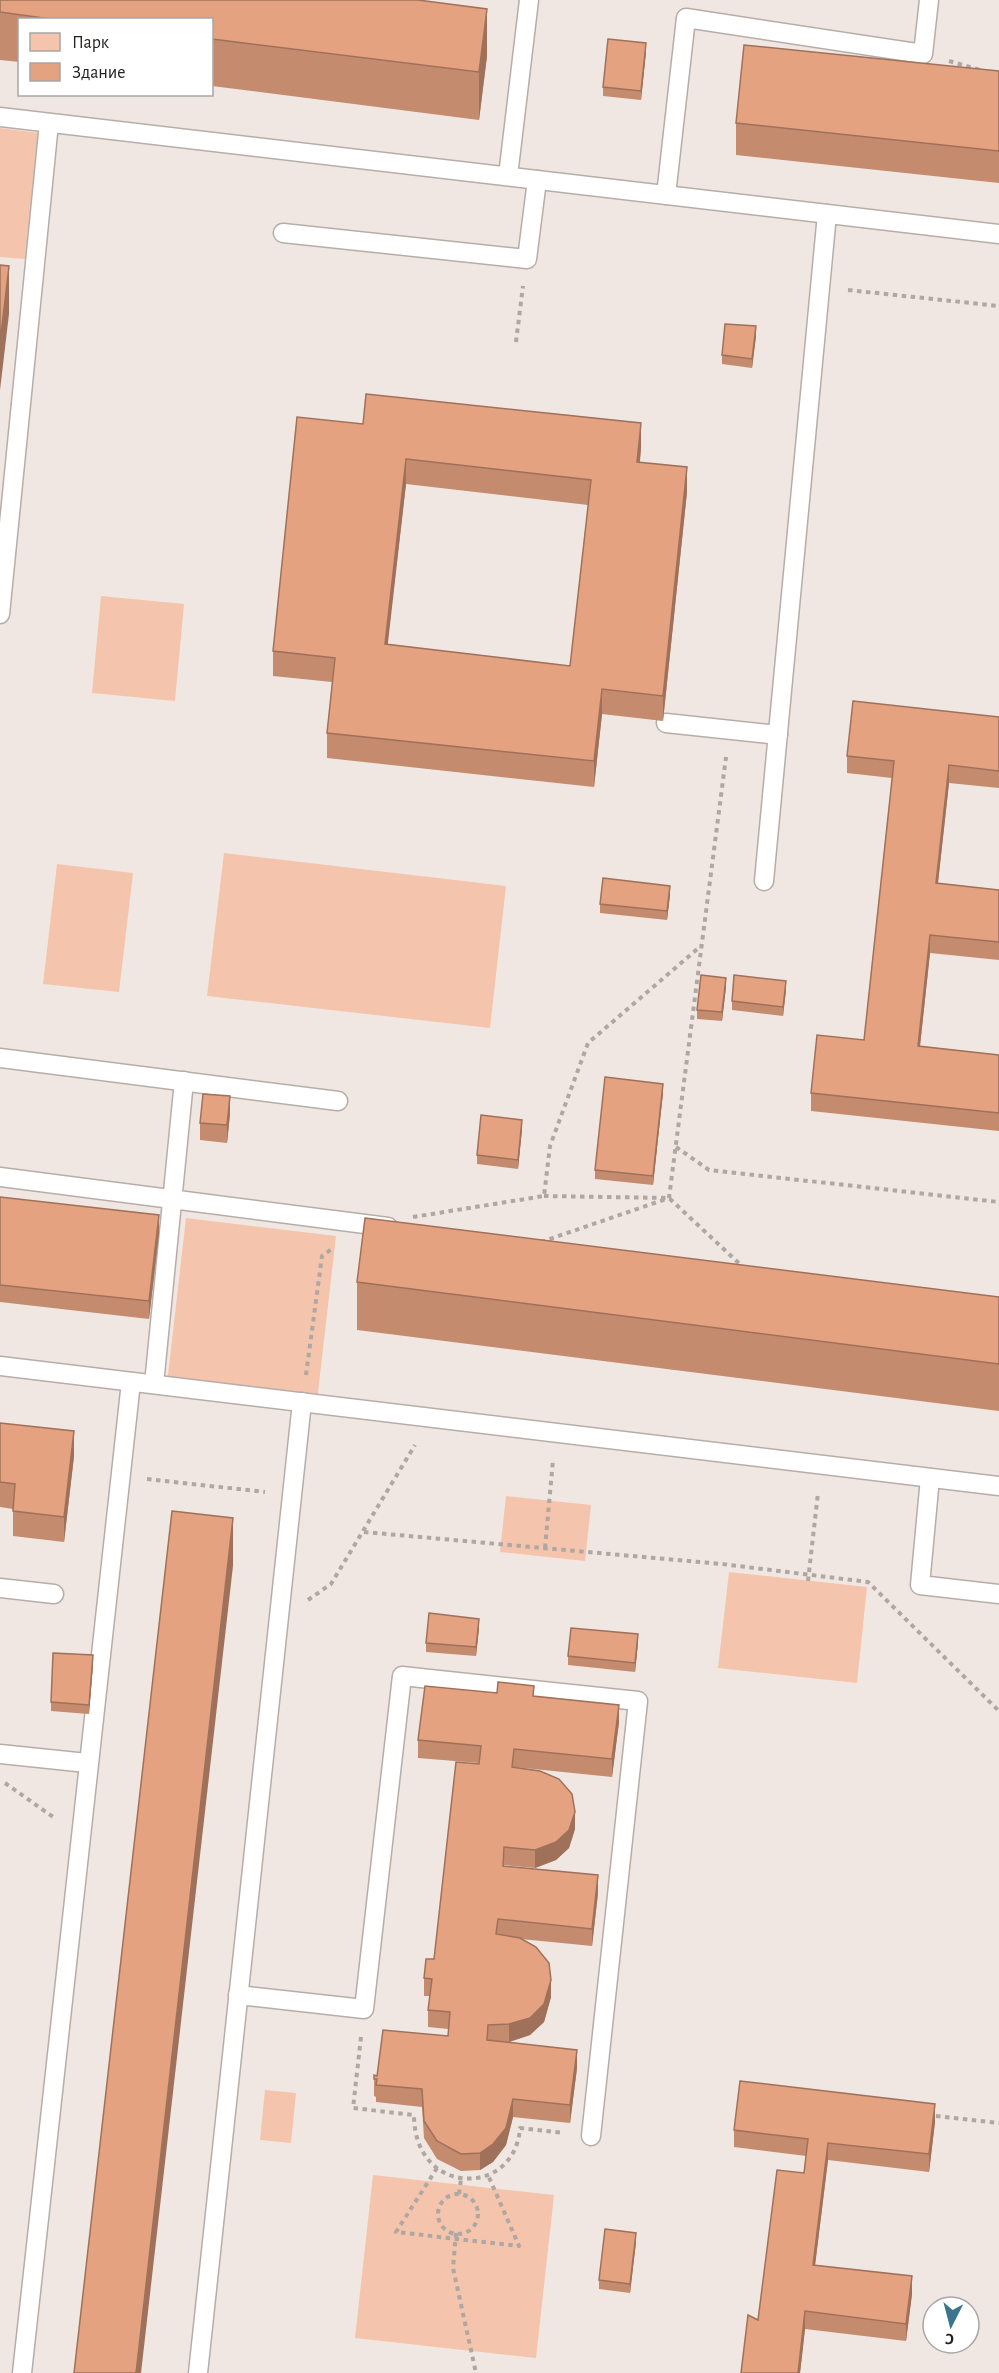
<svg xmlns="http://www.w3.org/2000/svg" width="999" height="2373" viewBox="0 0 999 2373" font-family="'Alegreya Sans',sans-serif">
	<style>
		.green { fill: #f5c4ac }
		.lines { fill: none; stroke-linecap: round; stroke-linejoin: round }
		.service-casing { stroke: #b7ada8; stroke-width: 21 }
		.path { stroke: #afa7a3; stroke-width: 4; stroke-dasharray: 4.5 4.5; stroke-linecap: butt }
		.service { stroke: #fff; stroke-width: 18 }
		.wall { fill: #c48b6e; fill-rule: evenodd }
		.shaded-wall { fill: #a0715a }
		.building { fill: #e4a280; stroke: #a0715a; stroke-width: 1.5; fill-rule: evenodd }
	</style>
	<rect width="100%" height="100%" fill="#f1e7e2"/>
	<g class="green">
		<polygon points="0,128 39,133 25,259 0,257"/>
		<polygon points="101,596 184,604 175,701 92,693"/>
		<polygon points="224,853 506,886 490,1028 207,996"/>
		<polygon points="57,864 133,873 119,992 43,984"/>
		<polygon points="186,1218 336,1236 317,1401 167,1384"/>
		<polygon points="506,1496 591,1505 585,1561 500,1552"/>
		<polygon points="729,1572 867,1587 857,1683 718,1668"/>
		<polygon points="265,2090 296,2093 291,2143 260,2140"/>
		<polygon points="373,2175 554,2195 536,2358 355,2338"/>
	</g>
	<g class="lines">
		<g class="service-casing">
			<g id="service">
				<polyline points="0,117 999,234"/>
				<polyline points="508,176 529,0"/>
				<polyline points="666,195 686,18 923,54 929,0"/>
				<polyline points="283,233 527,259 537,180"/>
				<polyline points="0,614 49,123"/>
				<polyline points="666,723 778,735"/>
				<polyline points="764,881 827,214"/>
				<polyline points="0,1058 338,1101"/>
				<polyline points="0,1177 388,1227"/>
				<polyline points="0,1366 999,1486"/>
				<polyline points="154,1384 184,1081"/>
				<polyline points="930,1478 920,1585 999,1594"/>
				<polyline points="0,1588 54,1594"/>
				<polyline points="0,1754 87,1763"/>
				<polyline points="238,1995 364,2009 402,1676 638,1701 591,2136"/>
				<polyline points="22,2373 131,1382"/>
				<polyline points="198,2373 302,1402"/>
			</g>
		</g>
		<g class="path">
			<polyline points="949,61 980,70"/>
			<polyline points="848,290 999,306"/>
			<polyline points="516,342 523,286"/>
			<polyline points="676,1147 709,1170 999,1202"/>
			<polyline points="544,1196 669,1198 744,1268"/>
			<polyline points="413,1217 544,1196 550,1146 588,1043 702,945"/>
			<polyline points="541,1242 669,1198 726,757"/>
			<polyline points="306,1375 322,1256 333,1248"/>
			<polyline points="147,1479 265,1492"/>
			<polyline points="364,1532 722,1564 868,1582 999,1711"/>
			<polyline points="545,1548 553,1460"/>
			<polyline points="808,1581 818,1493"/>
			<polyline points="308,1600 331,1584 415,1445"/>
			<polyline points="5,1783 56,1819"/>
			<path d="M361,2037L353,2108L414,2115C414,2197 515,2198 520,2128L564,2133"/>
			<polyline points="936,2116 999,2123"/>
			<polyline points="437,2168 396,2232 519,2246 488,2175"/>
			<polyline points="459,2194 461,2179"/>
			<circle cx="458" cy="2214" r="20"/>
			<polyline points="456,2233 453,2268 476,2373"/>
		</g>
		<use href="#service" class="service"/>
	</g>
	<g class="wall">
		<polygon points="0,0 418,0 487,9 487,56 479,120 212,86 212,20 20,20 20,62 0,60"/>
		<polygon points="646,52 641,100 603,96 603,87"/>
		<polygon points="999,71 999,183 736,155 736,123"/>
		<polygon points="756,336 752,368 722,364 722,355"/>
		<path d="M363,424L641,448L640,462L687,492L663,721L602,714L594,787L327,758V733L332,682L273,676V651ZM406,484L588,505L570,666L387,645Z"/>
		<polygon points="999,717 999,788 949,783 938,883 999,890 999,960 930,953 920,1046 999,1055 999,1131 811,1111 811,1093 864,1040 892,778 847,773 847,756"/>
		<polygon points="670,895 667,920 600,913 600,904"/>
		<polygon points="726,987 722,1021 697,1019 697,1010"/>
		<polygon points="786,990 783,1016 732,1010 732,1001"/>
		<polygon points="663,1093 653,1185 595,1179 595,1170"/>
		<polygon points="230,1114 227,1143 200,1140 200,1123"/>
		<polygon points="522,1129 518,1169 477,1164 477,1155"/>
		<polygon points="0,1197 159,1233 149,1319 0,1302"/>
		<polygon points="357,1282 999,1297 999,1411 357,1330"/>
		<polygon points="0,1423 74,1456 64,1542 13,1536 13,1509 0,1507"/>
		<polygon points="479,1628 476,1656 426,1652 426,1643"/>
		<polygon points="638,1643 635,1672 568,1665 568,1656"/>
		<polygon points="93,1664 89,1714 51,1711 51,1702"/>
		<polygon points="534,1696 619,1722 612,1777 514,1767 575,1829 569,1848 556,1860 535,1868 504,1865 504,1866 598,1893 592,1946 521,1939 551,1997 544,2022 530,2035 509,2042 502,2042 577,2068 570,2123 513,2117 506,2145 493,2162 480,2170 461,2171 437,2159 424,2138 422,2107 376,2102 376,2097 374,2096 374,2079 377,2076 448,2036 448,2029 428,2027 428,2010 430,1996 424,1996 424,1978 434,1959 479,1763 418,1758 418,1740"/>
		<polygon points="935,2122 929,2172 828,2160 815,2265 912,2294 906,2341 805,2329 800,2373 741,2373 804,2173 806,2156 734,2147 734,2130"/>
		<polygon points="636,2242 630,2293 599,2289 599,2280"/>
	</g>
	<g class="shaded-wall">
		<polygon points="487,9 487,56 479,120 479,72"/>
		<polygon points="646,43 646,52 641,100 641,91"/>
		<polygon points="9,266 9,314 0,390 0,343"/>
		<polygon points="756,326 756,336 752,368 752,359"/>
		<polygon points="641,423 641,448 637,487 637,462"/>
		<polygon points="406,459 406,484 385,669 385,644"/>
		<polygon points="687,467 687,492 663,721 663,696"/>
		<polygon points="602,689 602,714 594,787 594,761"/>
		<polygon points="949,765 949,783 936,900 936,883"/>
		<polygon points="670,886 670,895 667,920 667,911"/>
		<polygon points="930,935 930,953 918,1064 918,1046"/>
		<polygon points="726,978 726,987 722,1021 722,1012"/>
		<polygon points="786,981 786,990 783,1016 783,1007"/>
		<polygon points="663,1084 663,1093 653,1185 653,1176"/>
		<polygon points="230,1096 230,1114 227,1143 227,1125"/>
		<polygon points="522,1120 522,1129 518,1169 518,1160"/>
		<polygon points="159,1215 159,1233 149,1319 149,1301"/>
		<polygon points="74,1431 74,1456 64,1542 64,1517"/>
		<polygon points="233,1518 233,1566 141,2373 136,2373"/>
		<polygon points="479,1619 479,1628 476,1656 476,1647"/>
		<polygon points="638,1634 638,1643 635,1672 635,1663"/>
		<polygon points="93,1655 93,1664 89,1714 89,1705"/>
		<polygon points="619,1705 619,1722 612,1777 612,1759"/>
		<polygon points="575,1812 575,1829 569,1848 556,1860 535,1868 535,1850"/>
		<polygon points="598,1875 598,1893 592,1946 592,1929"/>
		<polygon points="551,1980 551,1997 544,2022 530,2035 509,2042 509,2024"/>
		<polygon points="577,2050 577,2068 570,2123 570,2105"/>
		<polygon points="513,2099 513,2117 506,2145 493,2162 480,2170 480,2153"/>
		<polygon points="935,2104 935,2122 929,2172 929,2154"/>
		<polygon points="828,2143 828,2160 813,2282 813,2265"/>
		<polygon points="636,2233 636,2242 630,2293 630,2284"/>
		<polygon points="912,2276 912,2294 906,2341 906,2324"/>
		<polygon points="805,2311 805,2329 800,2373 798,2373"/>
	</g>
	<g class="building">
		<polygon points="0,0 418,0 487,9 479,72 212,39 212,20 58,20 0,12"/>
		<polygon points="608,39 646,43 641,91 603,87"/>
		<polygon points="744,45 999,71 999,151 736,123"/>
		<polygon points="0,265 9,266 0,343"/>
		<polygon points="725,324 756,326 752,359 722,355"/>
		<path d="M366,394L641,423L637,462L687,467L663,696L602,689L594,761L327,733L335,658L273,651L297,417L363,424ZM406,459L591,480L570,666L385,644Z"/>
		<polygon points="853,701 999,717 999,771 949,765 936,883 999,890 999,942 930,935 918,1046 999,1055 999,1113 811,1093 817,1035 864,1040 894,761 847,756"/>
		<polygon points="603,878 670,886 667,911 600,904"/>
		<polygon points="701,975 726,978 722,1012 697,1010"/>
		<polygon points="734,975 786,981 783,1007 732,1001"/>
		<polygon points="605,1077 663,1084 653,1176 595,1170"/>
		<polygon points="203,1094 230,1096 227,1125 200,1123"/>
		<polygon points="481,1115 522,1120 518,1160 477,1155"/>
		<polygon points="0,1197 159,1215 149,1301 0,1285"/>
		<polygon points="365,1218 999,1297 999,1364 357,1282"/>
		<polygon points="0,1423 74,1431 64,1517 13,1511 15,1484 0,1482"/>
		<polygon points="172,1511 233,1518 136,2373 74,2373"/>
		<polygon points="429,1613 479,1619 476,1647 426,1643"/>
		<polygon points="571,1628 638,1634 635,1663 568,1656"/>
		<polygon points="53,1653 93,1655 89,1705 51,1702"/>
		<polygon points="498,1682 534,1686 533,1696 619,1705 612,1759 514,1749 512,1767 540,1771 559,1779 572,1794 575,1812 569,1830 556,1842 535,1850 504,1847 503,1866 598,1875 592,1929 498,1919 496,1934 520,1938 536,1947 549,1963 551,1980 544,2004 530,2018 509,2024 488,2025 487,2040 577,2050 570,2105 513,2099 506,2128 493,2144 480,2153 461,2154 437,2141 424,2121 422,2089 376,2085 377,2079 374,2079 374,2075 377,2076 383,2030 448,2036 450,2012 428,2010 432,1979 424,1978 426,1959 434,1959 456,1762 479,1764 481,1746 418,1740 425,1686 497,1693"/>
		<polygon points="740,2081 935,2104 929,2154 828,2143 813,2265 912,2276 906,2324 805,2311 798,2373 741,2373 748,2315 758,2320 777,2170 804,2173 808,2139 734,2130"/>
		<polygon points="605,2229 636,2233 630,2284 599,2280"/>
	</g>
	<rect x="18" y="18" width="195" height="78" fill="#ffffff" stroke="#a8a6a6" stroke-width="1.5"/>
	<rect x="30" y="33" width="30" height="18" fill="#f5c4ac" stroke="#a8a6a6" stroke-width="1.5"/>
	<text x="72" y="48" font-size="18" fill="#252120">Парк</text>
	<rect x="30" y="63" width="30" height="18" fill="#e4a280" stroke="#a8a6a6" stroke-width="1.5"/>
	<text x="72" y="78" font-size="18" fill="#252120">Здание</text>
	<g transform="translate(951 2325) rotate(186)"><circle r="28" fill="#ffffff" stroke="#a8a6a6" stroke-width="1.5"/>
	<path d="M0-4.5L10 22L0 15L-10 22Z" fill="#3a748d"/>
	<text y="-9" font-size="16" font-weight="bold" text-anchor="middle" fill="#252120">С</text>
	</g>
</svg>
